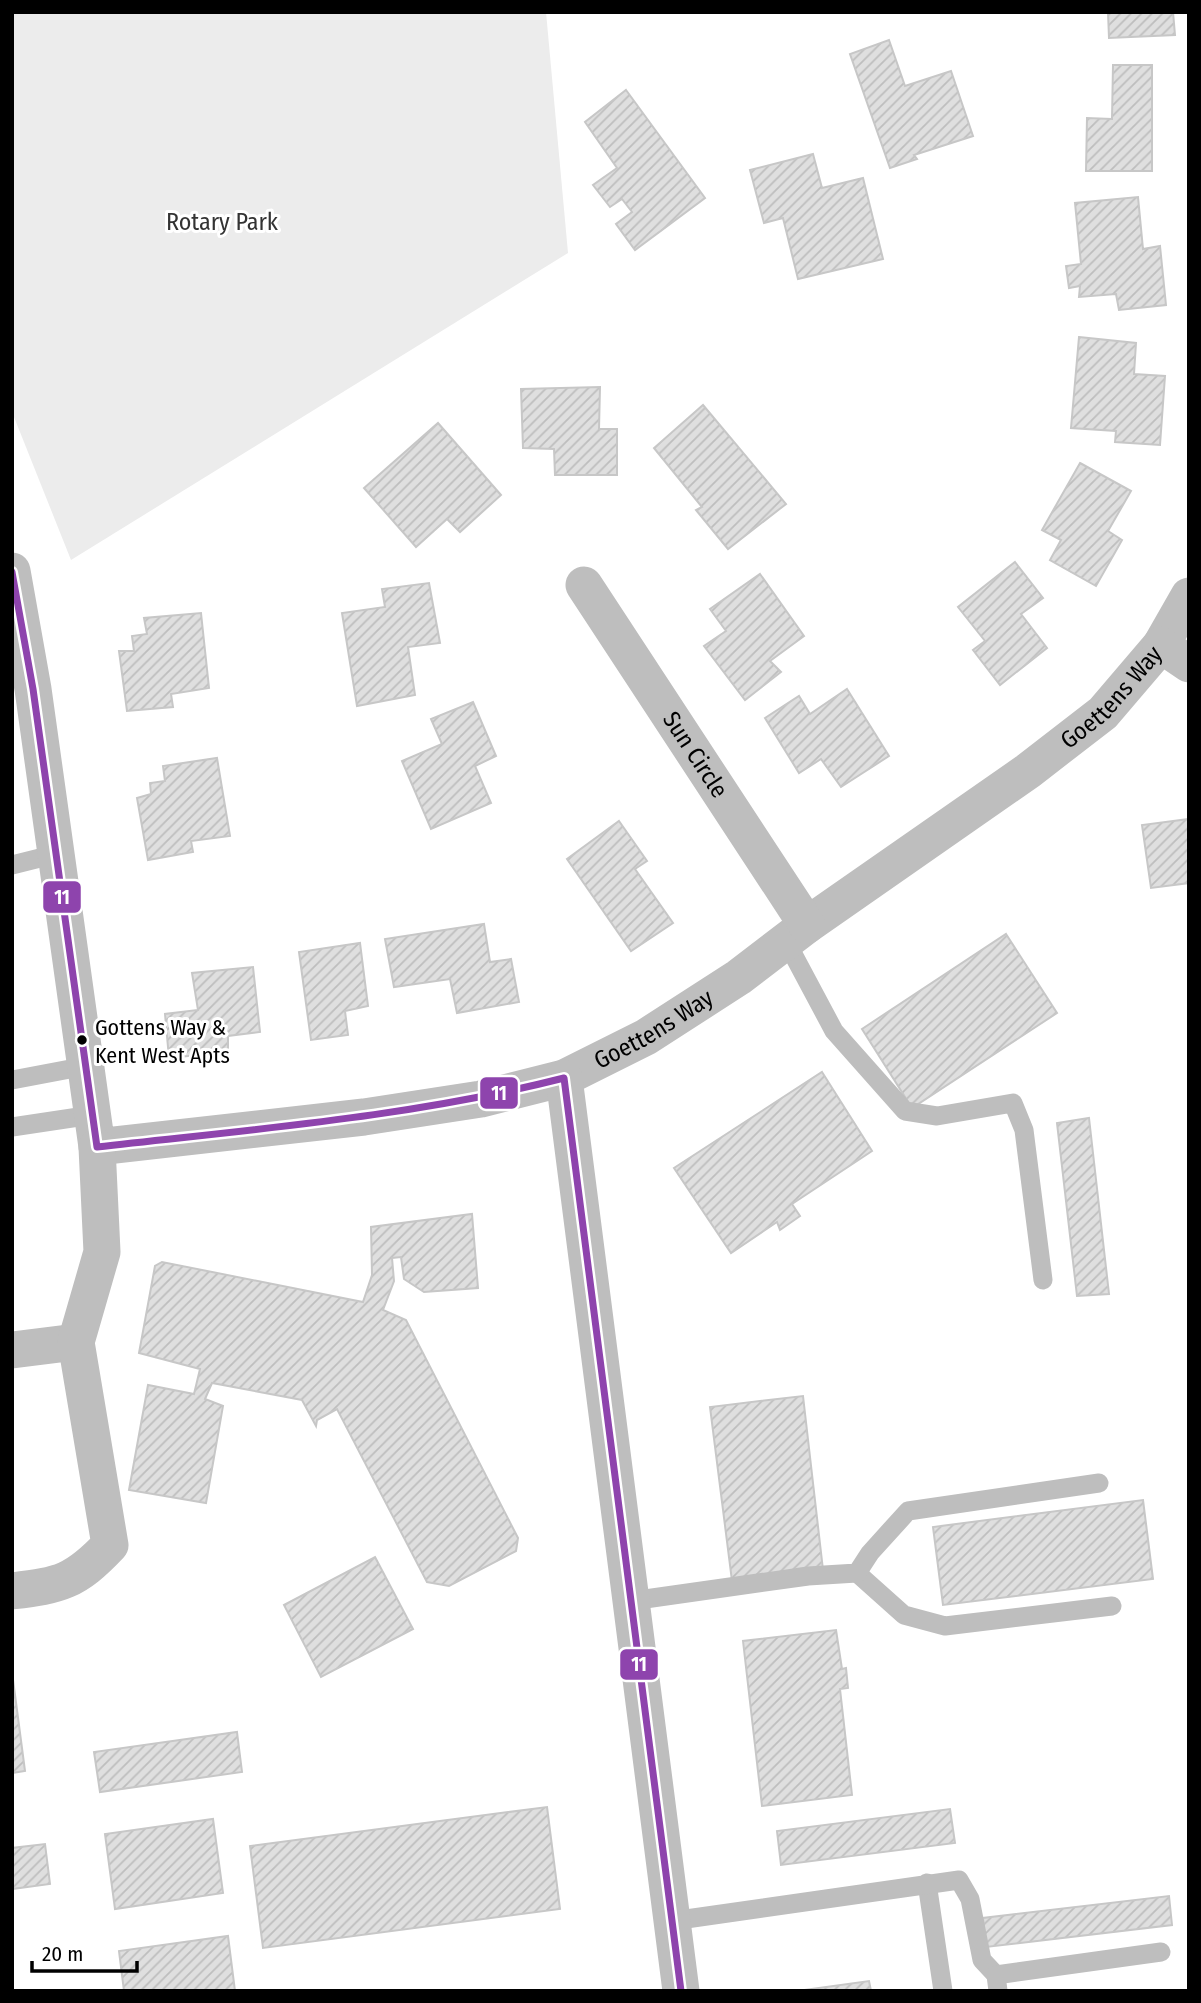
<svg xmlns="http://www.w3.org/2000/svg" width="1201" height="2003" viewBox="0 0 1201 2003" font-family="'Fira Sans Condensed',sans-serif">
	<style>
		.park { fill: #ececec }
		.building { fill: url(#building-hatch); stroke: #c7c7c7; stroke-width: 2 }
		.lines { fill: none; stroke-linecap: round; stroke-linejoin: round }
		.lane { stroke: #bebebe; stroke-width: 19 }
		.street { stroke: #bebebe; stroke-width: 37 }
		.bus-1-casing { stroke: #fff; stroke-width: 12 }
		.bus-1 { stroke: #8e44ad; stroke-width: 7 }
		.bus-dot { fill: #000; stroke: #fff; stroke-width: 2.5 }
		.labels { text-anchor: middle; stroke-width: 6; stroke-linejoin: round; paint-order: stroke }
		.bus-label { font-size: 22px; fill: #000; stroke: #fff; text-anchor: start }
		.park-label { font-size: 24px; fill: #333; stroke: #fff }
		.street-label { font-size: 24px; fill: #000; stroke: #fff }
		.line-badge { stroke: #fff; stroke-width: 2.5 }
		.badge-label { font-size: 19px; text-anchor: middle; font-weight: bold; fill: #fff }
	</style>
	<defs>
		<pattern id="building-hatch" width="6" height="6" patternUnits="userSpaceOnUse" patternTransform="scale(1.75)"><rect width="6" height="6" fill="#dfdfdf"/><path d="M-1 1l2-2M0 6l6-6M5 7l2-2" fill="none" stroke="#bebebe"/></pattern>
	</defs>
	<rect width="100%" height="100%" fill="#fff"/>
	<polygon class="park" points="12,12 546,12 568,253 71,560 12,412"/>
	<g class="building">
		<polygon points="1108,12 1173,12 1175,35 1109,38"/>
		<polygon points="889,40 905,86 951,71 973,136 914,155 917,159 890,168 850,54"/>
		<polygon points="1113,65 1152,65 1152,171 1086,171 1087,118 1112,119"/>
		<polygon points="626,90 705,198 635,250 616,224 632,212 622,199 610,207 593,185 617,168 585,122"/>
		<polygon points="813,154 822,188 863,178 883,259 798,279 783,218 764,223 750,170"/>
		<polygon points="1138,197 1143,249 1160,246 1166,305 1119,310 1116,294 1079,297 1080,286 1069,288 1066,266 1081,264 1075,203"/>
		<polygon points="1079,337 1136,343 1134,374 1165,376 1160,445 1115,442 1116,431 1071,428"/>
		<polygon points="600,387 599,429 617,429 617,475 555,475 554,449 523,448 521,389"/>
		<polygon points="703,405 786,504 728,549 696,510 702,507 654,448"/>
		<polygon points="438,423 501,495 460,532 447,519 416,547 364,488"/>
		<polygon points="1080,463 1131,491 1108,531 1122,540 1096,586 1050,560 1061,540 1042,530"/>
		<polygon points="1015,562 1043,598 1021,614 1047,648 1000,685 973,650 985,641 958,607"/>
		<polygon points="760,574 804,636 770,661 781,672 745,700 704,646 726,631 710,609"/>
		<polygon points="429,583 440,643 408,647 415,695 357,706 342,613 385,607 382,589"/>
		<polygon points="201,613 209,688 171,694 173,707 127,711 119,651 134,651 132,636 147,634 144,618"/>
		<polygon points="847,689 889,756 841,787 821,759 799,773 765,718 799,696 810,714"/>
		<polygon points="473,702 496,756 475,766 491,803 431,829 402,761 442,744 431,719"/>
		<polygon points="217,758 230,836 191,841 193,852 148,860 137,798 151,794 150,783 165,781 163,766"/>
		<polygon points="1189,819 1189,883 1151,888 1142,825"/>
		<polygon points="619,821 647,861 635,869 673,923 631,951 567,859"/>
		<polygon points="484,924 490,962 511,959 519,1002 457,1013 450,979 394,987 385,939"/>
		<polygon points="1006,934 1057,1013 912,1108 862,1029"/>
		<polygon points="360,943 368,1006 345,1011 348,1035 311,1040 299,952"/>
		<polygon points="253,967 260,1032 228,1036 228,1052 169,1058 165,1014 198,1010 192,973"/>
		<polygon points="822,1072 872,1151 792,1204 800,1216 780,1230 777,1222 731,1253 674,1168"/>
		<polygon points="1089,1118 1109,1294 1077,1296 1057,1123"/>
		<polygon points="472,1214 478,1288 424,1292 404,1279 401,1257 392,1258 394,1281 383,1310 406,1320 518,1538 516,1551 449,1586 427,1582 337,1409 317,1420 316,1426 302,1400 212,1383 205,1399 223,1406 206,1503 129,1490 148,1385 194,1394 200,1369 139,1353 155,1266 162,1262 363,1302 372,1275 371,1227"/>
		<polygon points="803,1396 823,1570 732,1581 710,1407"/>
		<polygon points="1143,1500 1153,1579 943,1605 933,1527"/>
		<polygon points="375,1557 413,1629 321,1677 284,1605"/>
		<polygon points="836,1630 842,1669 846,1668 848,1688 840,1689 852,1795 762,1806 743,1641"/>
		<polygon points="12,1672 25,1771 12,1773"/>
		<polygon points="237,1732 242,1772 100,1792 94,1752"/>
		<polygon points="547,1807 560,1909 263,1948 250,1846"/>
		<polygon points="950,1809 955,1843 781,1865 777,1831"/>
		<polygon points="213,1819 223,1893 115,1909 105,1834"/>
		<polygon points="45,1844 50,1884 12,1889 12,1848"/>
		<polygon points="1169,1896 1172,1925 986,1947 983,1918"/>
		<polygon points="228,1936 235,1991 124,1991 119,1951"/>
		<polygon points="869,1981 871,1991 797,1991"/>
	</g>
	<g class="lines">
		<g class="lane">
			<polyline points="12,865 56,854"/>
			<polyline points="786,941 834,1031 905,1111 937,1116 1013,1103 1024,1130 1043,1280"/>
			<polyline points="12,1080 86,1066"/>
			<polyline points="12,1127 92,1115"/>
			<polyline points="857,1573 904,1615 945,1626 1112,1606"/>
			<polyline points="631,1601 808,1576 857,1573 870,1553 908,1511 1099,1483"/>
			<polyline points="927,1883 943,1991"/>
			<polyline points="672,1921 959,1880 970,1899 982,1960 996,1975"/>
			<polyline points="998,1991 996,1975 1161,1952"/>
		</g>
		<g class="street">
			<path id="s1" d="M12,571L33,689L97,1147L364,1117L481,1099L564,1078L646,1037L739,977L807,925L1028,771L1103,713L1161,645L1189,596"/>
			<path id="s2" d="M584,585L807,925"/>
			<polyline points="1161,645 1189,664"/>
			<polyline points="564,1078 681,1991"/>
			<polyline points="12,1350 76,1342"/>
			<path d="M12,1591C61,1585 75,1582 110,1545L76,1342L102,1252L97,1147"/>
		</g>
		<g class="bus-1-casing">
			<path id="bus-1" d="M12,572L33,689L97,1147C254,1129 411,1117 564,1078L681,1991"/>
		</g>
		<use href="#bus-1" class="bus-1"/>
	</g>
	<circle class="bus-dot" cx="82" cy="1040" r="6"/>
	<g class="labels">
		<g class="bus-label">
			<text x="95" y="1035">Gottens Way &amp;<tspan x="95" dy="28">Kent West Apts</tspan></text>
		</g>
		<g class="park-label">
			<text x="222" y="230">Rotary Park</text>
		</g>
		<g class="street-label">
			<text dy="8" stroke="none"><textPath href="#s1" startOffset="1724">Goettens Way</textPath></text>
			<text dy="8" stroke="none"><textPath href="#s2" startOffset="203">Sun Circle</textPath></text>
			<text dy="8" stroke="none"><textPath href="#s1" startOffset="1157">Goettens Way</textPath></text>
		</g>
	</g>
	<g class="line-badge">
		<rect x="42" y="880" width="40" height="34" rx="7" fill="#8e44ad"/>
		<rect x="479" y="1076" width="40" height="34" rx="7" fill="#8e44ad"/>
		<rect x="619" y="1648" width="40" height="33" rx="7" fill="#8e44ad"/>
	</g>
	<g class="badge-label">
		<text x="62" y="904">11</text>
		<text x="499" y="1100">11</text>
		<text x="639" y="1671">11</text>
	</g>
	<rect width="1201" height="2003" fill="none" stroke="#000000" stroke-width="28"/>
	<path d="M32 1961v10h105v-10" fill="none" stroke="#000000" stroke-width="3.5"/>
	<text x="42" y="1961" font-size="21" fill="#000000" stroke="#ffffff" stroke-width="5" paint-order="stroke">20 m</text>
</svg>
